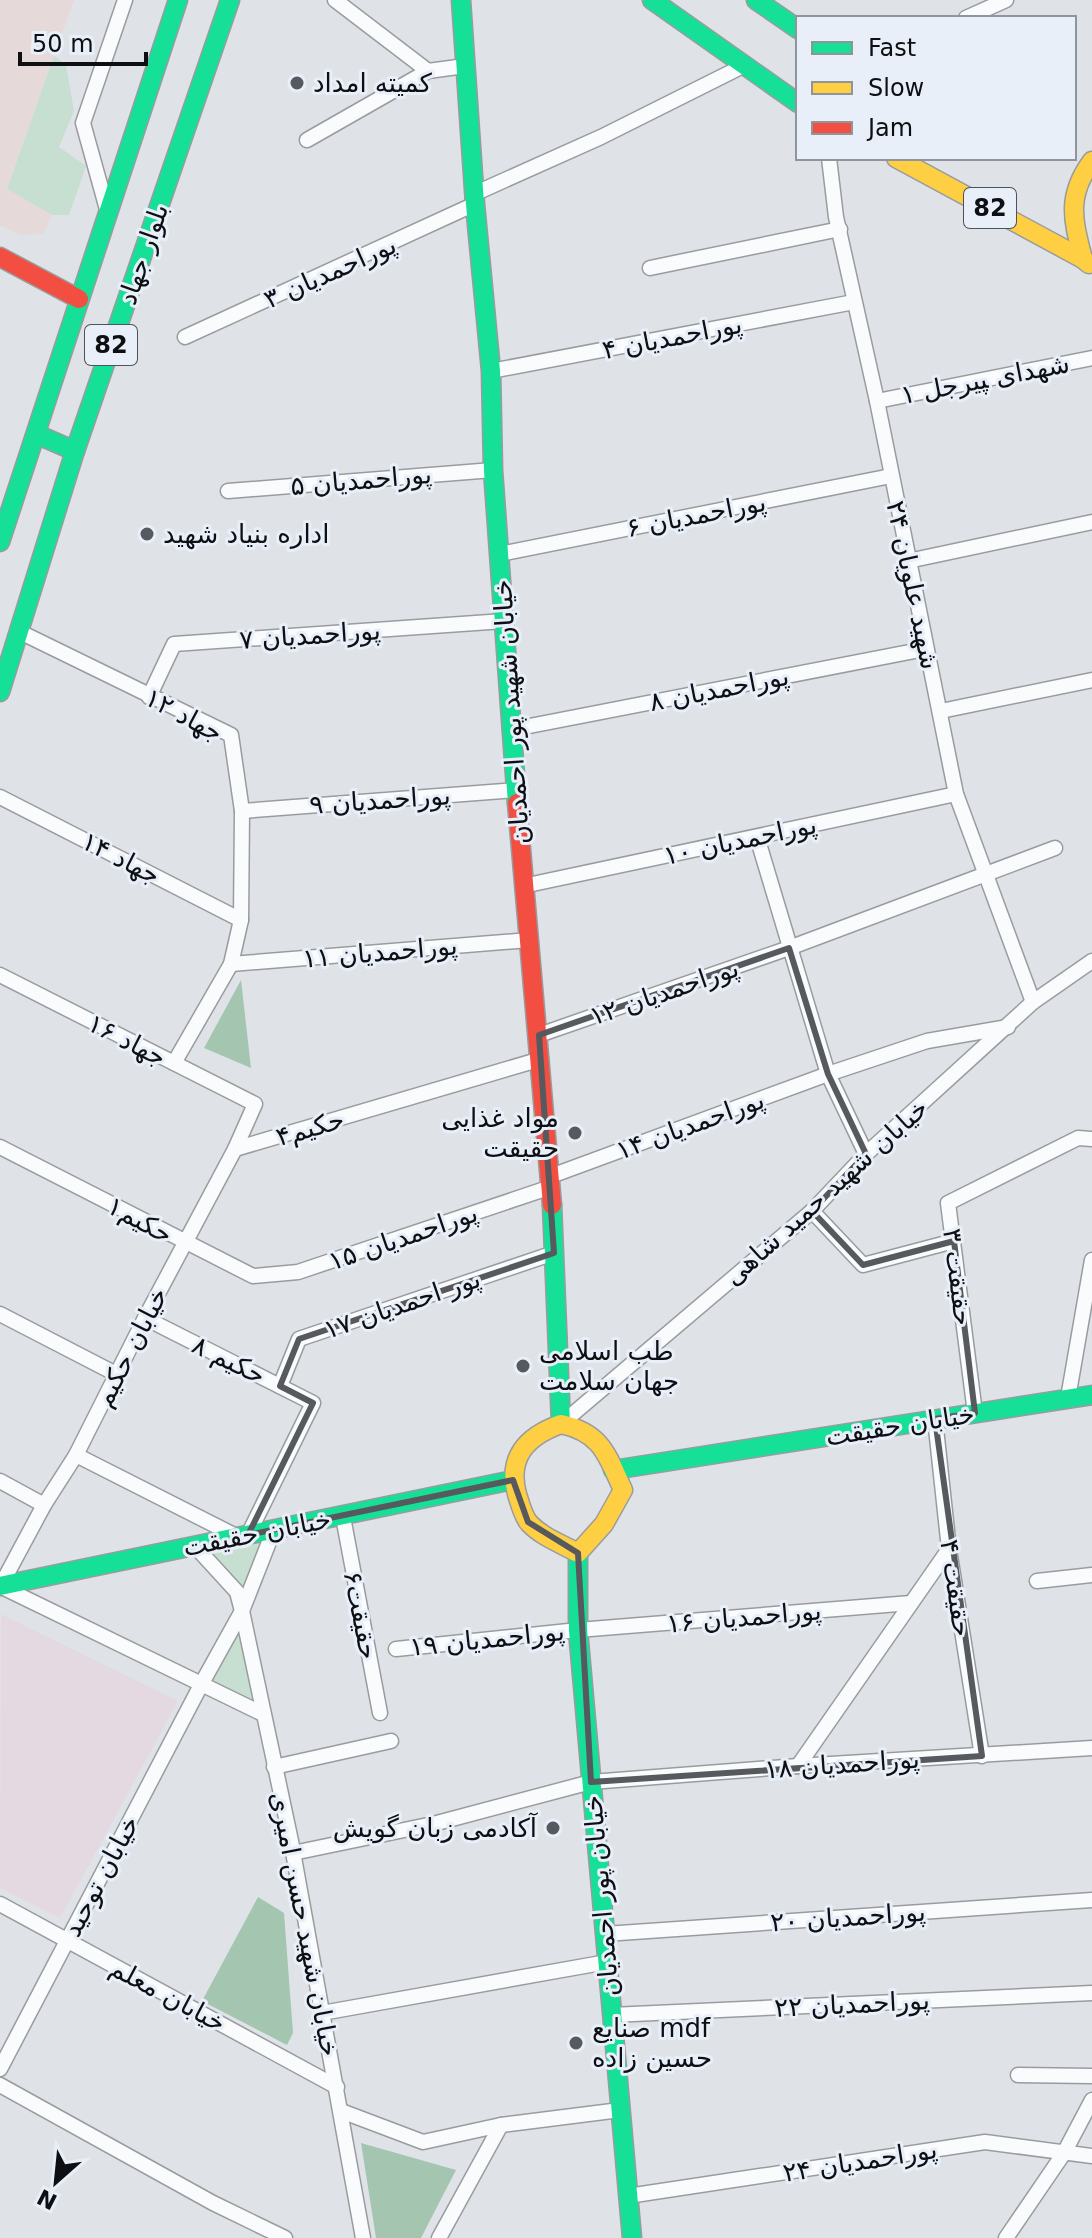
<svg xmlns="http://www.w3.org/2000/svg" width="1092" height="2238" viewBox="0 0 1092 2238" font-family="'DejaVu Sans','Noto Sans Arabic',sans-serif">
	<style>
		.education { fill: #e4d9e0 }
		.medical { fill: #e6d9d9 }
		.green { fill: #c7dfd0 }
		.forest { fill: #a4c6b1 }
		.lines { fill: none; stroke-linecap: round; stroke-linejoin: round }
		.street-casing { stroke: #999c9f; stroke-width: 17 }
		.fast-casing { stroke: #999c9f; stroke-width: 21 }
		.slow-casing { stroke: #999c9f; stroke-width: 21 }
		.jam-casing { stroke: #999c9f; stroke-width: 21 }
		.street { stroke: #fafbfc; stroke-width: 14 }
		.fast { stroke: #16e098; stroke-width: 18 }
		.slow { stroke: #ffcf43; stroke-width: 18 }
		.jam { stroke: #f24e42; stroke-width: 18 }
		.marked { fill: none; stroke: #56595d; stroke-width: 6; stroke-linejoin: round }
		.poi-dot { fill: #56595d; stroke: #e8eff9; stroke-width: 3 }
		.labels { text-anchor: middle; stroke-width: 6; stroke-linejoin: round; paint-order: stroke }
		.shield { fill: #e8eff9; stroke: #4f5257; stroke-width: 2 }
		.shield-label { font-size: 24px; font-weight: bold; fill: #0d0f12 }
		.poi-label { font-size: 26px; fill: #0d0f12; stroke: #e8eff9; text-anchor: start }
		.street-label { font-size: 26px; fill: #0d0f12; stroke: #e8eff9 }
	</style>
	<rect width="100%" height="100%" fill="#dfe3e8"/>
	<polygon class="education" points="1,1614 178,1701 60,1918 0,1888"/>
	<polygon class="medical" points="0,0 74,0 7,188 52,215 43,234 20,235 0,225"/>
	<g class="green">
		<polygon points="54,56 66,65 74,111 59,147 86,166 69,215 52,215 7,189"/>
		<polygon points="270,1534 243,1608 197,1546"/>
		<polygon points="242,1616 260,1711 204,1682"/>
	</g>
	<g class="forest">
		<polygon points="241,980 251,1068 204,1048"/>
		<polygon points="258,1897 284,1913 293,2033 287,2045 202,2001"/>
		<polygon points="361,2143 456,2170 421,2238 376,2238"/>
	</g>
	<g class="lines">
		<g class="street-casing">
			<g id="street">
				<polyline points="335,0 428,71"/>
				<polyline points="966,18 1006,0"/>
				<polyline points="307,140 428,71 465,66"/>
				<polyline points="829,158 836,217 877,401 956,794 1033,1002"/>
				<polyline points="476,193 601,137 743,66"/>
				<polyline points="108,213 83,123 125,0"/>
				<polyline points="650,268 840,229"/>
				<polyline points="185,337 475,204"/>
				<polyline points="491,371 854,302"/>
				<polyline points="877,401 1092,358"/>
				<polyline points="228,491 493,470"/>
				<polyline points="500,554 891,476"/>
				<polyline points="908,561 1092,522"/>
				<polyline points="18,631 231,735 242,811 241,920 231,964 174,1063"/>
				<polyline points="149,697 174,644 504,621"/>
				<polyline points="941,711 1092,680"/>
				<polyline points="514,729 925,649"/>
				<polyline points="0,797 241,920"/>
				<polyline points="242,811 517,790"/>
				<polyline points="757,837 828,1074 866,1154"/>
				<polyline points="523,886 956,794"/>
				<polyline points="231,964 529,940"/>
				<polyline points="0,975 255,1104 235,1149 145,1318 76,1455 44,1505 0,1587"/>
				<polyline points="539,1035 789,948 1055,848"/>
				<polyline points="0,1147 253,1276 298,1272 551,1187"/>
				<polyline points="235,1149 541,1059"/>
				<polyline points="551,1176 828,1074 927,1041 1008,1027"/>
				<polyline points="812,1211 863,1265 954,1241"/>
				<polyline points="0,1314 118,1375"/>
				<polyline points="145,1318 313,1403 248,1535"/>
				<polyline points="280,1386 299,1339 554,1253"/>
				<polyline points="1068,1398 1092,1260"/>
				<polyline points="975,1413 948,1203 1078,1138 1092,1139"/>
				<polyline points="935,1419 949,1549 982,1756"/>
				<polyline points="561,1424 812,1211 866,1154 1033,1002 1092,961"/>
				<polyline points="76,1455 238,1537"/>
				<polyline points="0,1481 44,1505"/>
				<polyline points="343,1517 380,1713"/>
				<polyline points="194,1545 237,1592 242,1611 291,1841 363,2238"/>
				<polyline points="1037,1581 1092,1575"/>
				<polyline points="0,1586 263,1714"/>
				<polyline points="396,1649 578,1630 911,1603"/>
				<polyline points="798,1766 949,1549"/>
				<polyline points="274,1767 391,1741"/>
				<polyline points="293,1853 433,1824 591,1782 798,1766 1092,1748"/>
				<polyline points="0,1904 337,2087"/>
				<polyline points="605,1934 1092,1900"/>
				<polyline points="322,2013 607,1962"/>
				<polyline points="611,2015 1092,1993"/>
				<polyline points="0,2069 202,1683 242,1611 273,1532"/>
				<polyline points="1018,2075 1092,2076"/>
				<polyline points="0,2085 213,2203 285,2238"/>
				<polyline points="341,2111 423,2142 501,2125 620,2110"/>
				<polyline points="628,2196 985,2142 1092,2156"/>
				<polyline points="439,2238 501,2125"/>
				<polyline points="1006,2238 1064,2153 1092,2100"/>
			</g>
		</g>
		<g class="fast-casing">
			<g id="fast">
				<polyline points="461,0 475,204 491,371 493,470 517,803"/>
				<polyline points="652,0 798,103"/>
				<polyline points="756,0 798,29"/>
				<polyline points="36,434 75,451"/>
				<polyline points="0,542 178,0"/>
				<polyline points="0,692 75,451 230,0"/>
				<polyline points="552,1205 561,1424"/>
				<polyline points="613,1470 1092,1395"/>
				<polyline points="578,1553 578,1630 632,2238"/>
				<polyline points="0,1586 513,1480"/>
			</g>
		</g>
		<g class="slow-casing">
			<g id="slow">
				<polyline points="896,158 1083,259"/>
				<path d="M1089,264L1083,259C1073,220 1066,196 1092,161"/>
				<path d="M561,1424C602,1433 607,1455 623,1490L604,1524L578,1553C562,1544 542,1537 529,1523C523,1516 520,1504 517,1494C507,1457 527,1436 561,1424Z"/>
			</g>
		</g>
		<g class="jam-casing">
			<g id="jam">
				<polyline points="0,257 79,299"/>
				<polyline points="517,803 552,1205"/>
			</g>
		</g>
		<use href="#street" class="street"/>
		<use href="#fast" class="fast"/>
		<use href="#slow" class="slow"/>
		<use href="#jam" class="jam"/>
	</g>
	<path class="marked" d="M789,948L828,1074L866,1154L812,1211L863,1265L954,1241L975,1413L935,1419L982,1756L591,1782L578,1553L528,1522L513,1480L248,1535L313,1403L280,1386L299,1339L554,1253L539,1035Z"/>
	<g class="poi-dot">
		<circle cx="297" cy="83" r="8"/>
		<circle cx="147" cy="534" r="8"/>
		<circle cx="575" cy="1133" r="8"/>
		<circle cx="523" cy="1366" r="8"/>
		<circle cx="553" cy="1828" r="8"/>
		<circle cx="576" cy="2043" r="8"/>
	</g>
	<g class="labels">
		<g class="shield">
			<rect x="964" y="188" width="52" height="40" rx="6"/>
			<rect x="85" y="325" width="52" height="40" rx="6"/>
		</g>
		<g class="shield-label">
			<text x="990" y="216">82</text>
			<text x="111" y="353">82</text>
		</g>
		<g class="poi-label">
			<text x="313" y="92">کمیته امداد</text>
			<text x="163" y="543">اداره بنیاد شهید</text>
			<text x="559" y="1127" text-anchor="end">مواد غذایی<tspan x="559" dy="30">حقیقت</tspan></text>
			<text x="539" y="1360">طب اسلامی<tspan x="539" dy="30">جهان سلامت</tspan></text>
			<text x="537" y="1837" text-anchor="end">آکادمی زبان گویش</text>
			<text x="592" y="2037">صنایع mdf<tspan x="592" dy="30">حسین زاده</tspan></text>
		</g>
		<g class="street-label">
			<text transform="translate(143 254) rotate(-71)" y="9">بلوار جهاد</text>
			<text transform="translate(330 272) rotate(-24)" y="9">پوراحمدیان ۳</text>
			<text transform="translate(672 337) rotate(-11)" y="9">پوراحمدیان ۴</text>
			<text transform="translate(985 379) rotate(-11)" y="9">شهدای ‍‍‍‍‍‍پیرجل ۱</text>
			<text transform="translate(361 480) rotate(-5)" y="9">پوراحمدیان ۵</text>
			<text transform="translate(696 515) rotate(-11)" y="9">پوراحمدیان ۶</text>
			<text transform="translate(913 585) rotate(78)" y="9">شهید علویان ۲۴</text>
			<text transform="translate(310 635) rotate(-4)" y="9">پوراحمدیان ۷</text>
			<text transform="translate(719 689) rotate(-11)" y="9">پوراحمدیان ۸</text>
			<text transform="translate(511 712) rotate(-94)" y="9">خیابان شهید پور احمدیان</text>
			<text transform="translate(184 715) rotate(28)" y="9">جهاد ۱۲</text>
			<text transform="translate(380 800) rotate(-4)" y="9">پوراحمدیان ۹</text>
			<text transform="translate(740 840) rotate(-12)" y="9">پوراحمدیان ۱۰</text>
			<text transform="translate(121 858) rotate(27)" y="9">جهاد ۱۴</text>
			<text transform="translate(380 952) rotate(-5)" y="9">پوراحمدیان ۱۱</text>
			<text transform="translate(664 992) rotate(-19)" y="9">پوراحمدیان ۱۲</text>
			<text transform="translate(127 1040) rotate(27)" y="9">جهاد ۱۶</text>
			<text transform="translate(690 1125) rotate(-20)" y="9">پوراحمدیان ۱۴</text>
			<text transform="translate(310 1128) rotate(-16)" y="9">حکیم۴</text>
			<text transform="translate(826 1192) rotate(-42)" y="9">خیابان شهید حمید شاهی</text>
			<text transform="translate(140 1220) rotate(28)" y="9">حکیم۱</text>
			<text transform="translate(403 1237) rotate(-19)" y="9">پوراحمدیان ۱۵</text>
			<text transform="translate(958 1277) rotate(83)" y="9">حقیقت ۳</text>
			<text transform="translate(402 1304) rotate(-19)" y="9">پور احمدیان ۱۷</text>
			<text transform="translate(131 1347) rotate(-63)" y="9">خیابان حکیم</text>
			<text transform="translate(229 1360) rotate(26)" y="9">حکیم ۸</text>
			<text transform="translate(900 1425) rotate(-9)" y="9">خیابان حقیقت</text>
			<text transform="translate(257 1533) rotate(-11)" y="9">خیابان حقیقت</text>
			<text transform="translate(956 1588) rotate(82)" y="9">حقیقت ۴</text>
			<text transform="translate(361 1615) rotate(79)" y="9">حقیقت۶</text>
			<text transform="translate(744 1617) rotate(-5)" y="9">پوراحمدیان ۱۶</text>
			<text transform="translate(487 1639) rotate(-6)" y="9">پوراحمدیان ۱۹</text>
			<text transform="translate(842 1764) rotate(-4)" y="9">پوراحمدیان ۱۸</text>
			<text transform="translate(101 1876) rotate(-62)" y="9">خیابان توحید</text>
			<text transform="translate(601 1896) rotate(-95)" y="9">خیابان پور احمدیان</text>
			<text transform="translate(848 1917) rotate(-4)" y="9">پوراحمدیان ۲۰</text>
			<text transform="translate(305 1924) rotate(79)" y="9">خیابان شهید حسن امیری</text>
			<text transform="translate(168 1995) rotate(28)" y="9">خیابان معلم</text>
			<text transform="translate(852 2004) rotate(-3)" y="9">پوراحمدیان ۲۲</text>
			<text transform="translate(860 2161) rotate(-9)" y="9">پوراحمدیان ۲۴</text>
		</g>
	</g>
	<rect x="796" y="16" width="280" height="144" fill="#e8eff9" stroke="#90959d" stroke-width="2"/>
	<rect x="812" y="42" width="40" height="12" fill="#16e098" stroke="#90959d" stroke-width="2"/>
	<text x="868" y="56" font-size="24" fill="#0d0f12">Fast</text>
	<rect x="812" y="82" width="40" height="12" fill="#ffcf43" stroke="#90959d" stroke-width="2"/>
	<text x="868" y="96" font-size="24" fill="#0d0f12">Slow</text>
	<rect x="812" y="122" width="40" height="12" fill="#f24e42" stroke="#90959d" stroke-width="2"/>
	<text x="868" y="136" font-size="24" fill="#0d0f12">Jam</text>
	<g transform="translate(56 2182) rotate(207)" stroke="#e8eff9" stroke-width="6" paint-order="stroke">
	<path d="M0-6L14 30L0 20L-14 30Z" fill="#0d0f12"/>
	<text y="-12" font-size="22" font-weight="bold" text-anchor="middle" fill="#0d0f12">N</text>
	</g>
	<path d="M20 52v12h126v-12" fill="none" stroke="#0d0f12" stroke-width="4"/>
	<text x="32" y="52" font-size="24" fill="#0d0f12" stroke="#e8eff9" stroke-width="6" paint-order="stroke">50 m</text>
</svg>
